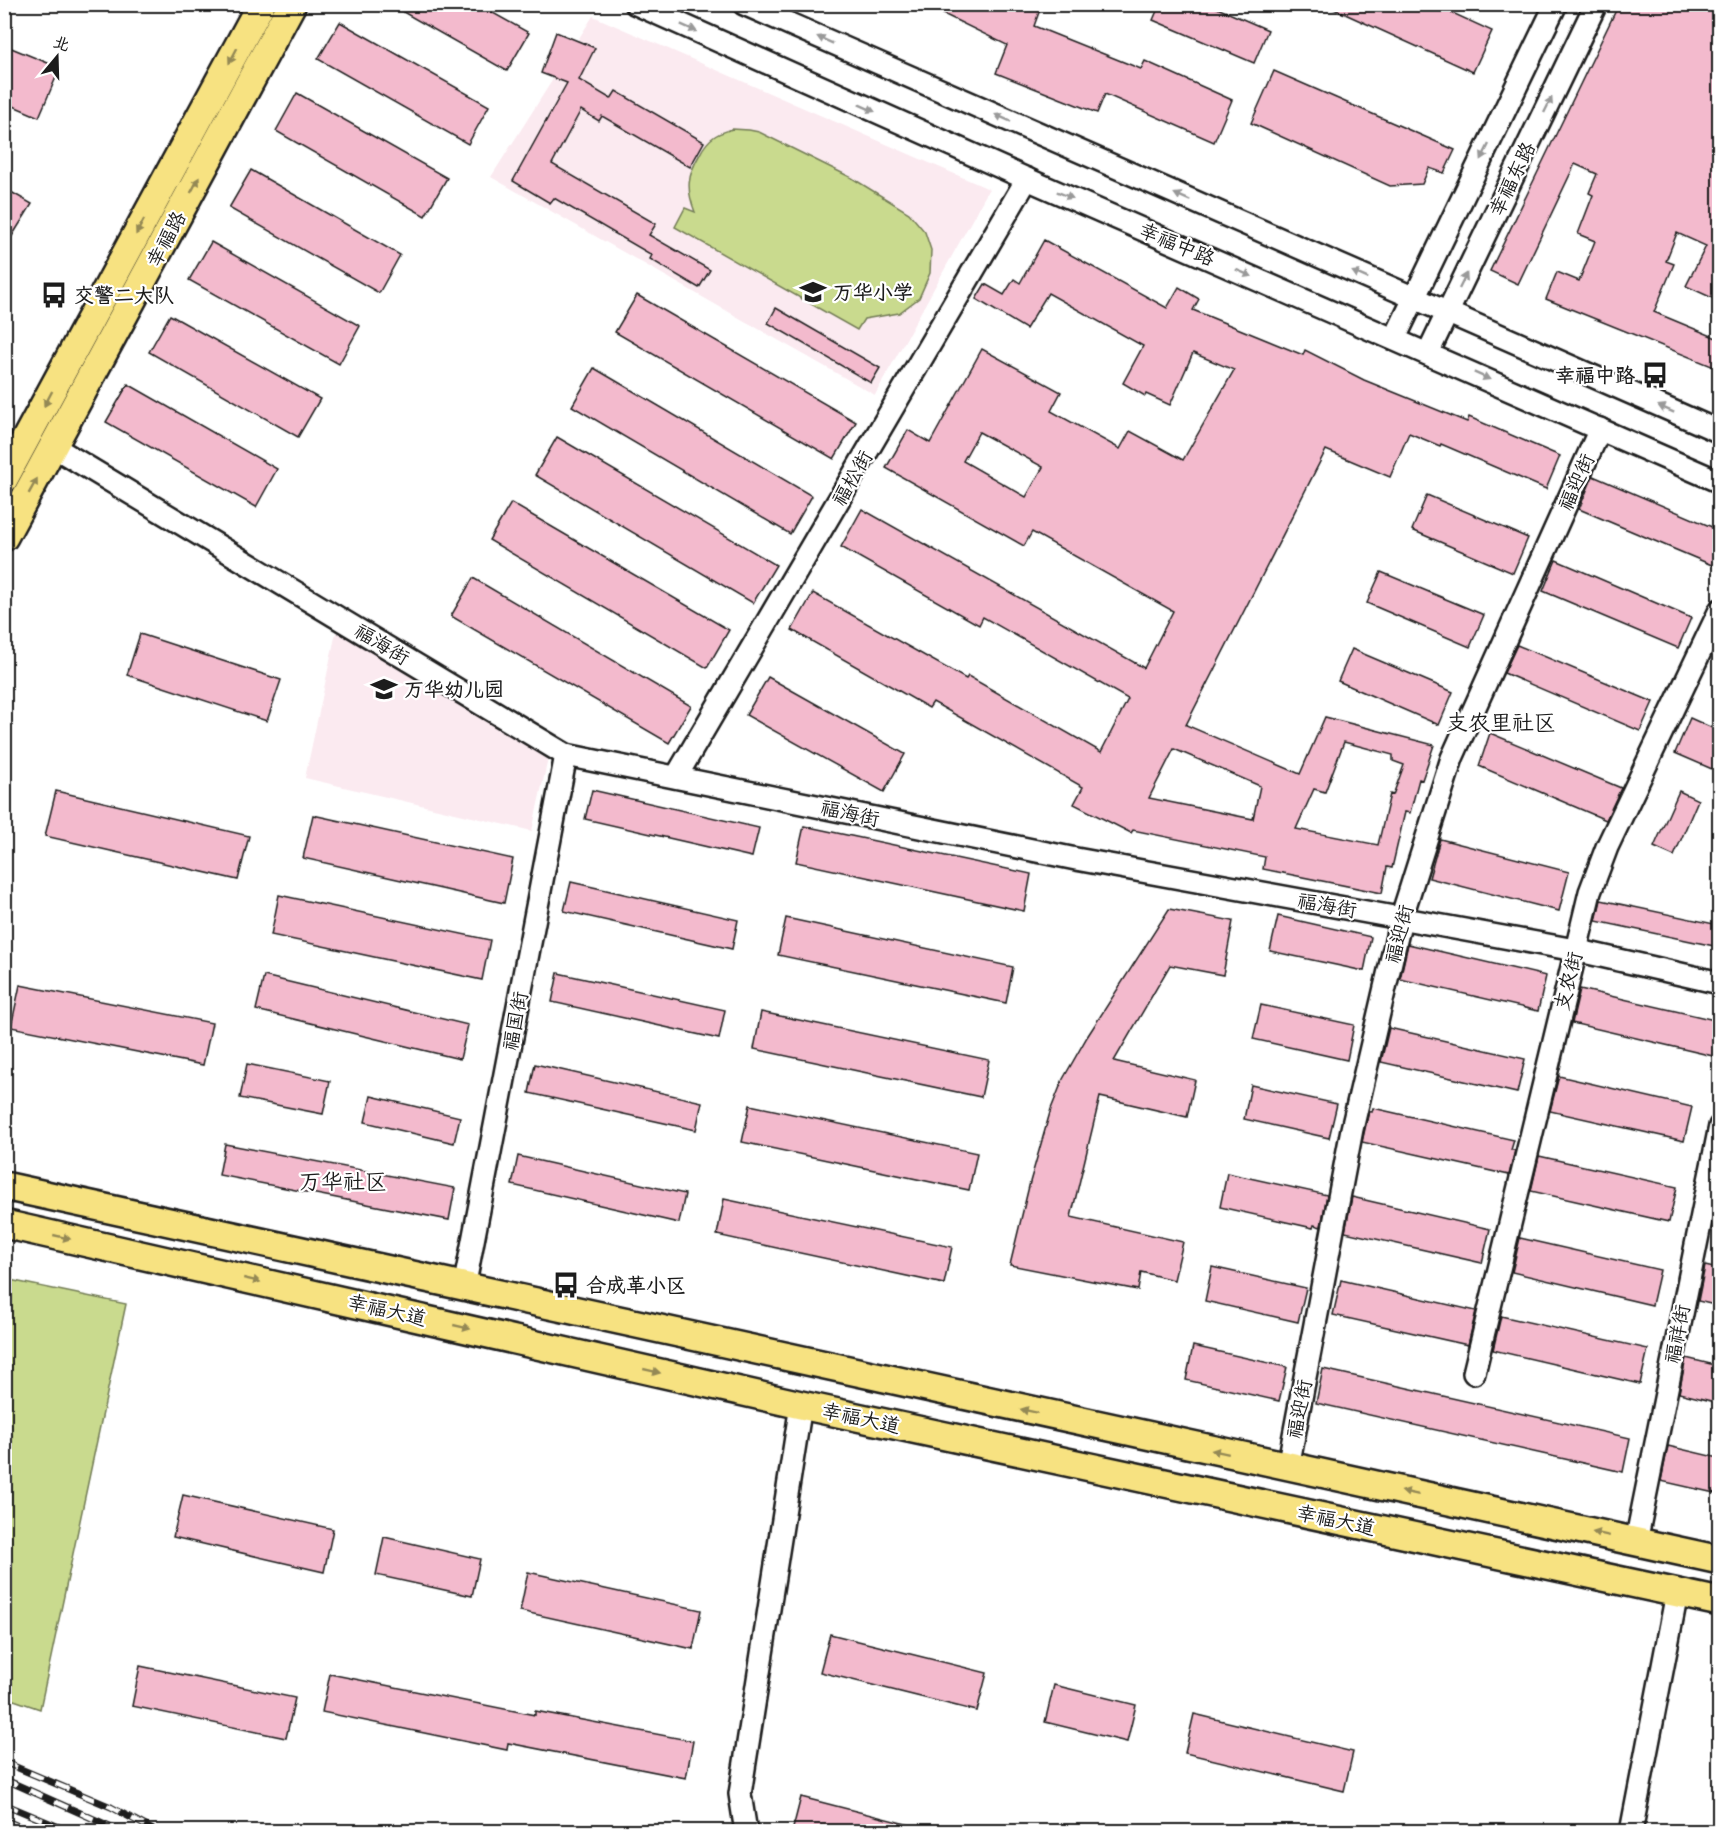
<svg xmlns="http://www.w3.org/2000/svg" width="1724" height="1836" viewBox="0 0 1724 1836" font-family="'Indie Flower','LXGW WenKai TC',sans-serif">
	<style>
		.built { fill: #fbeaf0 }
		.green { fill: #c9da8e; stroke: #727b55; stroke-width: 1.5 }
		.building { fill: #f3bacd; stroke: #1c1c1c; stroke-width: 1.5; fill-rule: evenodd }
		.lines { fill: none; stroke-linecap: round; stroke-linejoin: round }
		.minor-casing { stroke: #1c1c1c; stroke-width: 26 }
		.major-casing { stroke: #1c1c1c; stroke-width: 32 }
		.minor { stroke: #fff; stroke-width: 21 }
		.major { stroke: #f7e281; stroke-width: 27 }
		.rail-casing { stroke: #1c1c1c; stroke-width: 7 }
		.rail { stroke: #fff; stroke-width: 4.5; stroke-dasharray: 14; stroke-linecap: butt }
		.oneway { fill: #999 }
		.oneway2 { fill: #948954 }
		.labels { text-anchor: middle; stroke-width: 4.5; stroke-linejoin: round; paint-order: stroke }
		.street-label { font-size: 20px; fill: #1c1c1c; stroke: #fff }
		.poi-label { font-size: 20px; font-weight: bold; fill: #1c1c1c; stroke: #fff; text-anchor: start }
		.quarter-label { font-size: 22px; fill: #1c1c1c; stroke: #fff }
	</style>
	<rect width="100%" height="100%" fill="#fff"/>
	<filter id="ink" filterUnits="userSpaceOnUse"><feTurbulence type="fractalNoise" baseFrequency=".0167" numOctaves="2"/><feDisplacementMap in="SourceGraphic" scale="12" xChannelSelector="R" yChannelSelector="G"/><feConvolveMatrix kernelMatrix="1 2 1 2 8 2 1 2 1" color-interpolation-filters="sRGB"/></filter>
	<g filter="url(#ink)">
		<g class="built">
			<polygon points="593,16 989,189 875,395 491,177"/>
			<polygon points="336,632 551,745 532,831 305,778"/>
		</g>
		<g class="green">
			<path d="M732,129L749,130L759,132L852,178L909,213L925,232L931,250L930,273L919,298L899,313L864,319L857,330L675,227L685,208L695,212C686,189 687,176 700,154C703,148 709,140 715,136C719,133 727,131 732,129Z"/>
			<polygon points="5,1279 126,1304 40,1709 5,1697"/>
		</g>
		<g class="building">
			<polygon points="389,4 477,4 529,33 507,71"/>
			<polygon points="923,4 1042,4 1034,26 1141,69 1145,61 1232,100 1214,142 1105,94 1097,113 996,73 1007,45"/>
			<polygon points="1160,4 1208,4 1268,30 1254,63 1153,20"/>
			<polygon points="1323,4 1433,4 1492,31 1473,72"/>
			<polygon points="1619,4 1719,4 1719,301 1686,286 1706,246 1677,233 1666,261 1674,264 1654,312 1719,339 1719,369 1546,299 1557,272 1579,281 1595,241 1578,234 1593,195 1589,193 1597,174 1575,164 1518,284 1490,271"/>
			<polygon points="340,22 489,106 468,144 318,59"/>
			<polygon points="556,32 595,48 579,80 611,99 616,91 704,142 690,167 602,116 599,121 581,110 552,164 656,224 649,235 710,270 699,288 650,259 652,255 554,198 550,203 513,181 567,83 541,73"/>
			<polygon points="4,45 60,68 39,117 4,102"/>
			<polygon points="1274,71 1455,150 1444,173 1429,168 1422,184 1390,186 1251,123"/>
			<polygon points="297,93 447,178 425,216 276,131"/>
			<polygon points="251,170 400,255 379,293 229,208"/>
			<polygon points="4,188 32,204 4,249"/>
			<path d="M1044,240L1167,308L1179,287L1199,299L1193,310L1303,355L1305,350L1364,380L1467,422L1469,417L1560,456L1546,489L1441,444L1440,446L1409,433L1390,477L1326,450L1186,725L1300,774L1325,717L1434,745L1422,780L1419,779L1410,813L1405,812L1392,868L1387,867L1382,893L1263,869L1265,857L1133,830L1131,833L1074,804L1083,787L933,702L929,708L792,630L813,593L966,679L968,676L1101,752L1128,699L983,617L979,625L841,547L862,509L1144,668L1173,611L1032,532L1024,546L886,468L908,430L930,443L982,349L1061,392L1051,411L1120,449L1130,431L1183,460L1234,370L1193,353L1170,405L1146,394L1145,396L1123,383L1143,346L1048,293L1026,329L976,299L985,284L1004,295L1014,279L1020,283ZM979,432L1043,467L1026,497L963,461ZM1344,742L1393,755V761L1404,765L1393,795L1390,794L1378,845L1296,829L1314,789L1325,792ZM1174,749L1260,786L1253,819L1149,798Z"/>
			<polygon points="211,242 360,326 339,364 189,280"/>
			<polygon points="637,295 856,422 834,459 615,332"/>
			<polygon points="776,308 880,368 871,383 768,323"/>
			<polygon points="170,315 320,399 298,437 149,352"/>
			<polygon points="594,368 812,496 790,534 572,406"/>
			<polygon points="128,384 277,469 256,507 106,422"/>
			<polygon points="557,437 776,565 753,603 535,475"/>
			<polygon points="1593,476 1719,530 1719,568 1579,509"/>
			<polygon points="1427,495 1528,538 1513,573 1412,530"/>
			<polygon points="511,503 729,630 707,668 489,540"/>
			<polygon points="1556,560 1691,618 1678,648 1543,591"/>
			<polygon points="1381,572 1484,615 1470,647 1367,603"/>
			<polygon points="473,578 691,706 669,743 451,616"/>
			<polygon points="140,634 281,680 267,721 127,675"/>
			<polygon points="1517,645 1653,702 1640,731 1504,673"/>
			<polygon points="1352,649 1453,692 1439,725 1338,681"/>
			<polygon points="768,677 905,754 884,792 746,715"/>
			<polygon points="1690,718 1719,731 1719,772 1675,753"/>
			<polygon points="1490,733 1621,788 1606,820 1479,766"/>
			<polygon points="592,790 759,828 752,857 585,819"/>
			<polygon points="56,791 249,836 238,880 45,836"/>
			<polygon points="1679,791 1698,800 1674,856 1654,847"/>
			<polygon points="313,815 513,859 504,903 303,858"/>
			<polygon points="804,826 1031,874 1024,911 796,862"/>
			<polygon points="1440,839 1569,872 1559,911 1429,878"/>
			<polygon points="571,882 738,920 732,949 564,911"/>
			<polygon points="279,895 490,940 482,980 271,935"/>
			<polygon points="1601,900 1719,925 1719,947 1596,921"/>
			<polygon points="1169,909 1233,921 1223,975 1170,965 1114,1061 1195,1080 1187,1117 1100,1097 1071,1217 1183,1242 1174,1280 1141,1272 1138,1290 1010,1265 1030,1182 1051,1109 1063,1079 1087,1037"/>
			<polygon points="1278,916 1371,937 1364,971 1270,951"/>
			<polygon points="786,918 1013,967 1006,1003 778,955"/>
			<polygon points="1408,944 1546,976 1538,1011 1400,979"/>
			<polygon points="558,973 725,1010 719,1039 552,1002"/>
			<polygon points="264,976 468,1025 460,1059 256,1010"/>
			<polygon points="20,985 212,1023 203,1065 11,1027"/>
			<polygon points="1580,989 1719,1021 1713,1056 1572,1023"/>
			<polygon points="1261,1005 1354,1025 1347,1060 1253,1039"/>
			<polygon points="761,1012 989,1060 981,1097 754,1049"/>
			<polygon points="1389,1028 1525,1059 1517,1093 1381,1062"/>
			<polygon points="247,1064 330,1081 323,1114 240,1098"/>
			<polygon points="535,1064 702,1102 696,1130 529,1093"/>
			<polygon points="1559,1076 1692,1107 1684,1141 1550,1111"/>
			<polygon points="1251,1085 1337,1104 1329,1138 1244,1119"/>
			<polygon points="371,1096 460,1117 454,1143 365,1122"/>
			<polygon points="750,1105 977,1153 969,1190 742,1142"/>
			<polygon points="1373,1108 1514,1140 1511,1150 1515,1150 1509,1175 1362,1142 1369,1111 1372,1112"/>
			<polygon points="225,1144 455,1188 449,1220 219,1175"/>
			<polygon points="518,1156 685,1194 679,1223 512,1185"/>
			<polygon points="1539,1156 1677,1187 1669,1222 1531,1191"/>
			<polygon points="1227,1173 1327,1195 1321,1227 1314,1225 1313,1228 1220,1207"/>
			<polygon points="1352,1197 1490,1229 1482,1263 1345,1232"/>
			<polygon points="724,1199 952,1247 944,1284 717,1235"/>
			<polygon points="1520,1238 1660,1270 1652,1305 1512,1272"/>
			<polygon points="1705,1266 1719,1269 1719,1306 1698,1301"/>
			<polygon points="1212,1267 1306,1288 1298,1322 1205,1301"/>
			<polygon points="1341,1280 1476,1311 1468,1345 1333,1315"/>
			<polygon points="1501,1316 1648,1349 1640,1384 1493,1350"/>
			<polygon points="1193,1346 1287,1367 1279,1401 1186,1380"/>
			<polygon points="1686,1358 1719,1366 1719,1403 1679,1393"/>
			<polygon points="1323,1369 1630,1438 1623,1472 1316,1403"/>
			<polygon points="1668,1446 1719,1458 1719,1494 1661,1481"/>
			<polygon points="183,1495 333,1529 324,1572 173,1537"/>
			<polygon points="384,1537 480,1559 472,1596 376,1575"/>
			<polygon points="528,1572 701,1610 693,1649 520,1611"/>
			<polygon points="830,1634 987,1673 977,1711 820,1672"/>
			<polygon points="140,1666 295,1698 286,1738 132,1706"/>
			<polygon points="330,1674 535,1715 535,1711 693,1741 686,1778 508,1743 507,1750 322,1712"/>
			<polygon points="1054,1685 1136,1705 1127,1742 1045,1722"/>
			<polygon points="1194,1714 1353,1752 1344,1791 1185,1753"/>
			<polygon points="801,1797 914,1826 913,1832 792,1832"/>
		</g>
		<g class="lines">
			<g class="minor-casing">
				<g id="minor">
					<polyline points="636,4 1027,179 1720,482"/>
					<polyline points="744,4 1720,432"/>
					<polyline points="1395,338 1556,4"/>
					<polyline points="1428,353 1596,4"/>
					<polyline points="54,447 566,755 1076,859 1575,950 1720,983"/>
					<polyline points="676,777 1027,179"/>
					<polyline points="464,1288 566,755"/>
					<polyline points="1474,1373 1590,892 1607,847 1720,610"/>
					<polyline points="1288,1467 1352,1129 1401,919 1452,758 1600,429"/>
					<polyline points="1636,1542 1720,1126"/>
					<polyline points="746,1832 740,1794 801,1405"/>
					<polyline points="1631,1832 1677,1593"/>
				</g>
			</g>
			<g class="major-casing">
				<g id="major">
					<polyline points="4,479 261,4"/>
					<polyline points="4,537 292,4"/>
					<polyline points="4,1186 1720,1560"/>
					<polyline points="4,1224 801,1405 1720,1602"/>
				</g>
			</g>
			<use href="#minor" class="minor"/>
			<use href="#major" class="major"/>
			<g class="rail-casing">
				<g id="rail">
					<polyline points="4,1762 111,1807 157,1832"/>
					<polyline points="4,1779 123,1832"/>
					<polyline points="4,1804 71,1832"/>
					<polyline points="4,1820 33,1832"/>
				</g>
			</g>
			<use href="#rail" class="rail"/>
		</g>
		<defs><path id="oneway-solid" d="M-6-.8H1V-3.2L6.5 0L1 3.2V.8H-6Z" transform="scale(1.5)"/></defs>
		<g class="oneway">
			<use href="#oneway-solid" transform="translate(689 28) rotate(24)"/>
			<use href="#oneway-solid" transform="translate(825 40) rotate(-156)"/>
			<use href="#oneway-solid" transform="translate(1548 105) rotate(-64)"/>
			<use href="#oneway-solid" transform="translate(867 108) rotate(24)"/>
			<use href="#oneway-solid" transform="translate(1003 118) rotate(-156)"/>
			<use href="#oneway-solid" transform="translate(1485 152) rotate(116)"/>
			<use href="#oneway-solid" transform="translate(1065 195) rotate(23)"/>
			<use href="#oneway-solid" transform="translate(1182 197) rotate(-156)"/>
			<use href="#oneway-solid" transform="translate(1244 273) rotate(23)"/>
			<use href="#oneway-solid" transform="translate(1360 275) rotate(-156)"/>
			<use href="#oneway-solid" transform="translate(1463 281) rotate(-64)"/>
			<use href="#oneway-solid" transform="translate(1482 376) rotate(24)"/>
			<use href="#oneway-solid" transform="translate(1666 409) rotate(-156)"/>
		</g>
		<g class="oneway2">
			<use href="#oneway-solid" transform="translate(233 56) rotate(118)"/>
			<use href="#oneway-solid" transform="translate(195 185) rotate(-62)"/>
			<use href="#oneway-solid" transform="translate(140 227) rotate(118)"/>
			<use href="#oneway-solid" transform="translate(48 399) rotate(118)"/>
			<use href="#oneway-solid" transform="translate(33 486) rotate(-61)"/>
			<use href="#oneway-solid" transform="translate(62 1237) rotate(13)"/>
			<use href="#oneway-solid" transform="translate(252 1280) rotate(13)"/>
			<use href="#oneway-solid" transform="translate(462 1327) rotate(13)"/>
			<use href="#oneway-solid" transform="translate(652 1371) rotate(13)"/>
			<use href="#oneway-solid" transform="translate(1029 1411) rotate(-168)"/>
			<use href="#oneway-solid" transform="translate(1220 1452) rotate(-168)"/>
			<use href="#oneway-solid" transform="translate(1410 1493) rotate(-168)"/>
			<use href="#oneway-solid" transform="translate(1601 1534) rotate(-168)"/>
		</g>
	</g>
	<defs>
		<g id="school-bare" transform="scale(2.07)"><path d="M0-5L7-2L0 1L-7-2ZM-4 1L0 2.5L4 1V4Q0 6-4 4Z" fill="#1c1c1c" stroke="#fff" stroke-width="2.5" paint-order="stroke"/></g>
		<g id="bus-bare" transform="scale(2.07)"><path d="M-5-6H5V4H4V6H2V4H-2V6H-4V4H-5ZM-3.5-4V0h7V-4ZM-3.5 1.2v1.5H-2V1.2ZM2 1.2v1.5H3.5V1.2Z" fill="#1c1c1c" stroke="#fff" stroke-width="2.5" paint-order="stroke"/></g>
	</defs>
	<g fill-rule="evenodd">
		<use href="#school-bare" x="813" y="292"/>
		<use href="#bus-bare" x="54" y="295"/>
		<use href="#bus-bare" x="1655" y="375"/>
		<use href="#school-bare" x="384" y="689"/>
		<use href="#bus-bare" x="566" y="1285"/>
	</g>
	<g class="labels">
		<g class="street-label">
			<text transform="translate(1512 179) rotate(-64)" y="7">幸福东路</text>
			<text transform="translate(166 239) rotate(-62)" y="7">幸福路</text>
			<text transform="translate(1177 244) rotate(23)" y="7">幸福中路</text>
			<text transform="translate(852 478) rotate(-60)" y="7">福松街</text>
			<text transform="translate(1576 482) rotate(-66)" y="7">福迎街</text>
			<text transform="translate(382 644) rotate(31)" y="7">福海街</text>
			<text transform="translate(850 813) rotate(12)" y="7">福海街</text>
			<text transform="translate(1327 905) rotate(10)" y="7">福海街</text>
			<text transform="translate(1399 934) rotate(-76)" y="7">福迎街</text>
			<text transform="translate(1568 981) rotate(-76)" y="7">支农街</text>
			<text transform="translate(515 1021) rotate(-79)" y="7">福国街</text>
			<text transform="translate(387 1310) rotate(13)" y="7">幸福大道</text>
			<text transform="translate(1677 1334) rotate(-79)" y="7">福祥街</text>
			<text transform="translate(1299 1409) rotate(-79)" y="7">福迎街</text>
			<text transform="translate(861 1418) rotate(12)" y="7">幸福大道</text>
			<text transform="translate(1336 1520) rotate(12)" y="7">幸福大道</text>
		</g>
		<g class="poi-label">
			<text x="833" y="299">万华小学</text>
			<text x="74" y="302">交警二大队</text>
			<text x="1635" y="382" text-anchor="end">幸福中路</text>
			<text x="404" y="696">万华幼儿园</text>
			<text x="586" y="1292">合成革小区</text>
		</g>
		<g class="quarter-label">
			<text x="1501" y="730">支农里社区</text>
			<text x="343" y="1189">万华社区</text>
		</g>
	</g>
	<rect width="1724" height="1836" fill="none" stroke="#fff" stroke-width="24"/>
	<rect x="12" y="12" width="1700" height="1812" fill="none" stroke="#1c1c1c" stroke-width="2" filter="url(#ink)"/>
	<g transform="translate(57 57) rotate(19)" stroke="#ffffff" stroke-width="4.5" paint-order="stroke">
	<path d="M0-4.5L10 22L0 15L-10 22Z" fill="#1c1c1c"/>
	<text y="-9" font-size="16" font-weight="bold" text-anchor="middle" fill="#1c1c1c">北</text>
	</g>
</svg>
